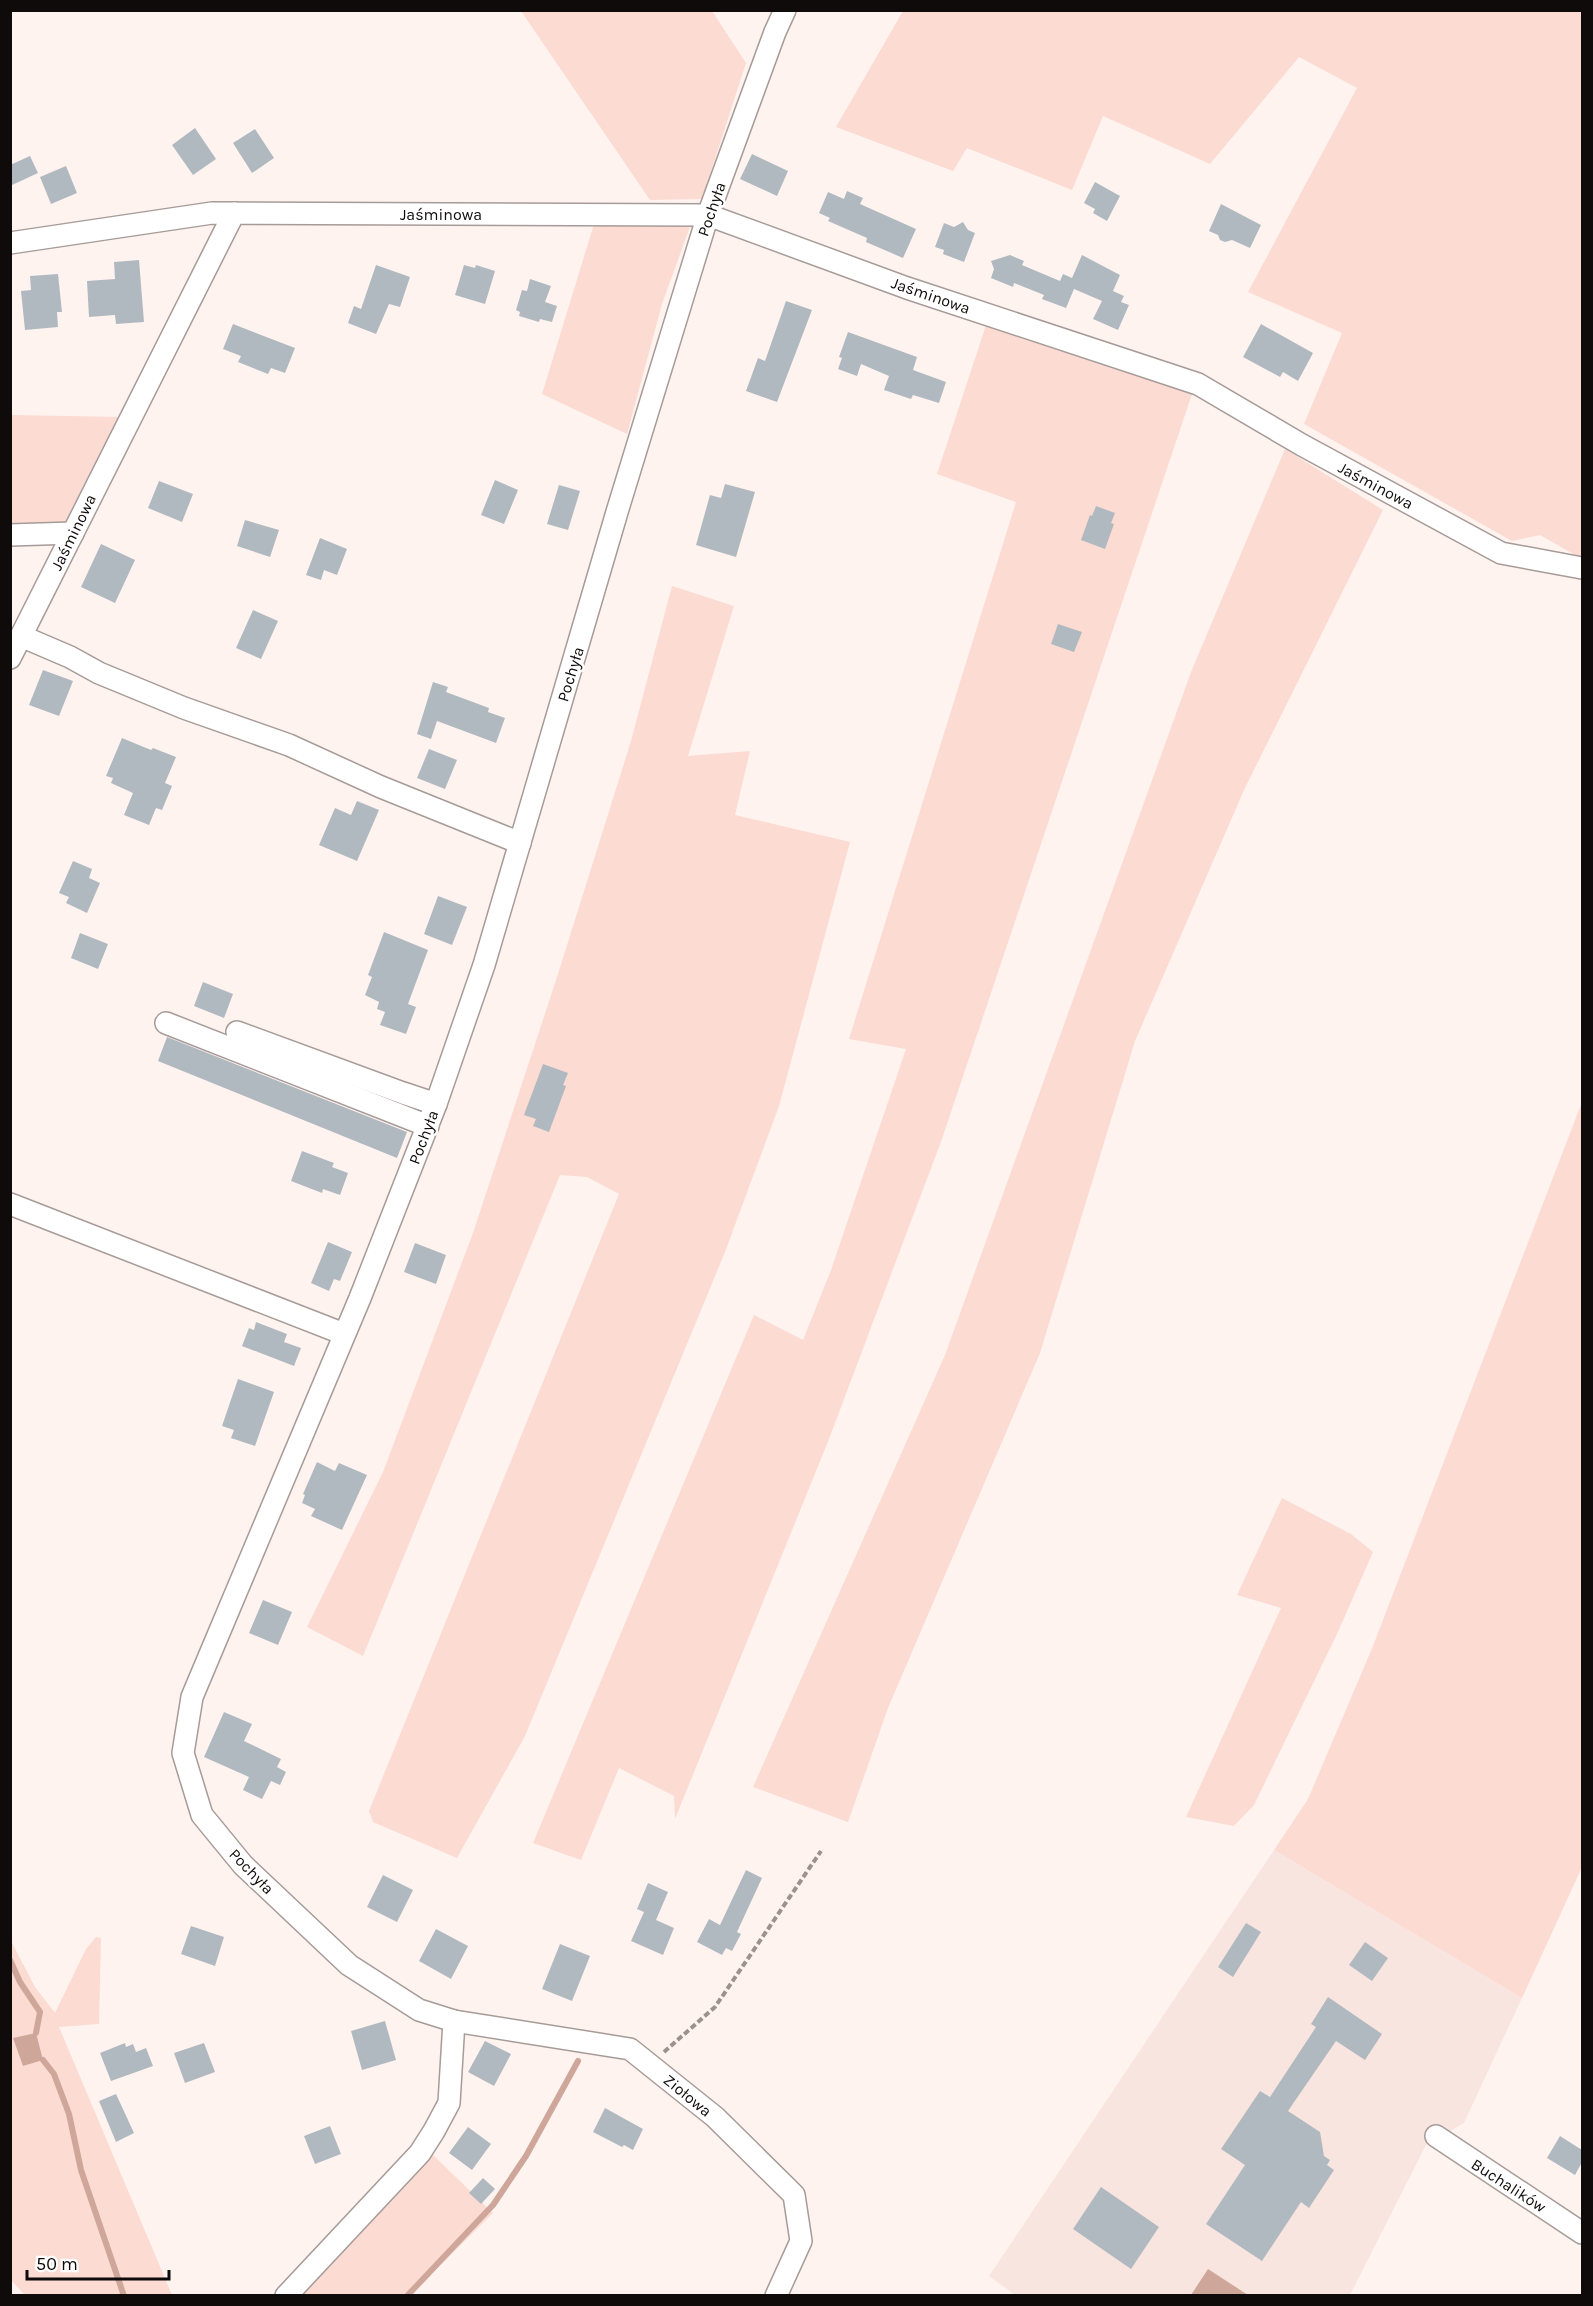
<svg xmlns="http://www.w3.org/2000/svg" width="1593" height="2306" viewBox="0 0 1593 2306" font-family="Karla,sans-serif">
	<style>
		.built { fill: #f9e5df }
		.green { fill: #fbdbd2 }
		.water { fill: #cfa69a }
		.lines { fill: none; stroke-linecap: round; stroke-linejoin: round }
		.stream { stroke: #cfa69a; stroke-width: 6 }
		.building { fill: #b1b9c0 }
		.minor-casing { stroke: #a69b98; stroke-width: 24 }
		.path { stroke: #9b9290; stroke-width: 4; stroke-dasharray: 6 3; stroke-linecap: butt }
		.minor { stroke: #fff; stroke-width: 21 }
		.labels { text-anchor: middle; stroke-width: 5; stroke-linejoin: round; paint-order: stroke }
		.street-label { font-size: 16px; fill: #0e0b0a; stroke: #fff }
	</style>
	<rect width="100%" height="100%" fill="#fff3ef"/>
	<polygon class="built" points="1274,1850 1522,1998 1464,2123 1426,2145 1350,2295 1248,2295 1208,2270 1191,2296 1015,2295 989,2276"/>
	<g class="green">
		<polygon points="521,11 712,11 746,63 702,199 650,200"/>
		<polygon points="903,11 1582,11 1582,559 1540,535 1512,541 1304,424 1342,333 1248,292 1357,88 1299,57 1210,164 1103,116 1072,190 967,148 953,171 836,127"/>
		<polygon points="692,221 662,304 627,434 542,394 594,224"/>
		<polygon points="987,322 1192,394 942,1139 829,1439 675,1819 674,1796 619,1768 581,1860 533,1843 754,1315 803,1340 831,1270 906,1049 849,1039 1016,502 937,474"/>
		<polygon points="11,415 123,417 70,528 11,528"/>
		<polygon points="1285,449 1383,510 1244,790 1135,1041 1040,1353 888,1708 848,1822 753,1787 945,1355 1191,672"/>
		<polygon points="672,586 734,606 688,756 750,751 735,815 850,842 779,1106 725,1252 525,1736 457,1858 373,1822 369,1811 619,1194 587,1177 560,1175 363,1656 307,1627 383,1472 473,1233 558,974 631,741"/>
		<polygon points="1582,1102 1582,1867 1522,1998 1274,1850 1308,1799 1373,1646"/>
		<polygon points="1282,1498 1351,1534 1373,1552 1337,1634 1254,1805 1234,1826 1186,1817 1281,1608 1237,1595"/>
		<polygon points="96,1937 101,1938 99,2024 59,2027 172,2295 25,2295 11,2280 10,1939 35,1987 55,2013 86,1949"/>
		<polygon points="433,2155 493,2213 410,2295 294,2296 415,2164"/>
	</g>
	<g class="water">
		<polygon points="36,2033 43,2060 23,2066 13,2038"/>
		<polygon points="1208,2269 1248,2295 1191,2295"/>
	</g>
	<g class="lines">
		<g class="stream">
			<polyline points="10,1960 20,1982 40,2012 36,2033"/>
			<polyline points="43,2060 54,2074 69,2114 81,2170 124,2296"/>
			<polyline points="407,2296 493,2205 526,2156 578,2061"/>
		</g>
	</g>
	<g class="building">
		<polygon points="195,128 216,159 193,175 172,145"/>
		<polygon points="255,129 274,158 252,173 233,143"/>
		<polygon points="752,154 788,171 777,196 740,179"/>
		<polygon points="30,156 38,173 10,186 10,165"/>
		<polygon points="66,166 77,193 51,204 40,177"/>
		<polygon points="1095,182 1120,196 1107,221 1093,213 1095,209 1084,203"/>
		<polygon points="847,191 863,198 860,204 916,229 903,258 866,242 867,238 828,221 830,218 819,213 828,192 844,199"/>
		<polygon points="1221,204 1261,225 1250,248 1232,240 1225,242 1220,240 1218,235 1209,231"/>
		<polygon points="963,222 968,230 975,233 964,262 943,254 944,250 935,247 944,223 954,227"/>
		<polygon points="1010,255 1024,261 1022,265 1060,281 1063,274 1072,278 1082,255 1120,275 1113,291 1124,296 1121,302 1129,305 1118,330 1093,319 1102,301 1074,289 1066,308 1042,299 1044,295 1014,283 1013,287 991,278 994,269 991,261"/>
		<polygon points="139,260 144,322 116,324 115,315 89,317 87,281 115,279 114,262"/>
		<polygon points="376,265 410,277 400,307 389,304 376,334 348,323 354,306 361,309"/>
		<polygon points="464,265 475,268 476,265 495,271 485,304 455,295"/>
		<polygon points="58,274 62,312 57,312 58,327 25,330 21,291 31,290 30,276"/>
		<polygon points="530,279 551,286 545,302 557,306 552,322 540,319 539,322 519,316 520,312 516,310 522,290 527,291"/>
		<polygon points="786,301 812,310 777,402 746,391 758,358 765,361"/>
		<polygon points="233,324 295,348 285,373 271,368 268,374 238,362 241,356 223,349"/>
		<polygon points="1261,324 1313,353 1298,381 1283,372 1280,377 1243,357"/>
		<polygon points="848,332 917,357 913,370 946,382 939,403 913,395 911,399 884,390 889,376 861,364 857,376 838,369 842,358 839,357"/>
		<polygon points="495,480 518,490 504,524 481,515"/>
		<polygon points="159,481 193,494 182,522 148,508"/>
		<polygon points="725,484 755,492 736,557 696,545 710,495 721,498"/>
		<polygon points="559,485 580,491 568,530 547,524"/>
		<polygon points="1096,506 1115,513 1111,523 1114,524 1105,549 1081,540 1090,515 1092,516"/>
		<polygon points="245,520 279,530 270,557 237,546"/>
		<polygon points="320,538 347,549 337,575 324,570 321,580 306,575"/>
		<polygon points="101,544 135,560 115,603 81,587"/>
		<polygon points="253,610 278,621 261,659 236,648"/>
		<polygon points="1058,624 1082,632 1074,652 1051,644"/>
		<polygon points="43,670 73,681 59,716 29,705"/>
		<polygon points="433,682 448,687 446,692 489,708 488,712 505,718 496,743 437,721 431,739 417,734"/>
		<polygon points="122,738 151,750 153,748 176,757 165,783 172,786 162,810 156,808 149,825 124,815 133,793 111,783 113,778 106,776"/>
		<polygon points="429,749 457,760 445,789 417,778"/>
		<polygon points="357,801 379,810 357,861 319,845 335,808 351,815"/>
		<polygon points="73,861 92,869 89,878 100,883 87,913 66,903 69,897 59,893"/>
		<polygon points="438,896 467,907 452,945 424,934"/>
		<polygon points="384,932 428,950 408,1004 416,1007 406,1034 380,1025 385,1012 377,1009 379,1002 365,995 372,977 368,975"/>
		<polygon points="80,933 108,944 98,969 71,958"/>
		<polygon points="203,982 233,994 224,1018 194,1006"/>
		<polygon points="167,1037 407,1132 397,1158 158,1061"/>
		<polygon points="543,1064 568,1073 563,1085 566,1086 549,1132 533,1126 536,1119 524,1115"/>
		<polygon points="302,1151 334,1163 332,1167 348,1173 340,1195 323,1189 322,1193 291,1181"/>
		<polygon points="328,1242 352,1252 340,1281 334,1279 329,1291 311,1283"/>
		<polygon points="415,1243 446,1255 436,1284 404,1272"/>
		<polygon points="256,1322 287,1334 284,1342 301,1348 294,1366 242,1346 249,1328 254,1330"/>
		<polygon points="238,1379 274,1392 255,1446 231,1438 234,1430 222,1426"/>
		<polygon points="317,1462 335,1471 339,1463 367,1475 342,1530 311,1516 315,1509 302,1503 305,1495 303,1494"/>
		<polygon points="263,1600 292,1612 278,1645 249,1633"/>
		<polygon points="224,1712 252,1724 244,1741 281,1759 277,1767 286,1772 280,1785 271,1781 262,1799 243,1790 249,1777 204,1757"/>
		<polygon points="746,1870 762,1878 737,1932 741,1934 732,1951 726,1948 722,1955 697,1942 709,1919 720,1925"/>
		<polygon points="383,1875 413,1890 397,1922 367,1907"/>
		<polygon points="648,1883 668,1892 656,1920 674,1928 663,1955 631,1941 644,1912 637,1909"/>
		<polygon points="1246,1923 1261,1932 1233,1977 1218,1967"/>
		<polygon points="191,1926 224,1937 215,1966 181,1954"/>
		<polygon points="436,1929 468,1946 451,1979 419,1961"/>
		<polygon points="1365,1942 1388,1958 1372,1981 1349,1965"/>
		<polygon points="560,1944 590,1956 572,2001 542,1989"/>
		<polygon points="1328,1997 1382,2034 1365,2060 1336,2041 1288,2111 1320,2132 1324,2156 1330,2160 1327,2165 1334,2170 1309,2208 1301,2202 1262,2261 1206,2224 1245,2165 1221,2149 1260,2091 1270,2097 1316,2027 1311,2024"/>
		<polygon points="385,2021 396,2060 362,2070 351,2031"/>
		<polygon points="485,2041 511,2054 494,2086 468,2072"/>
		<polygon points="125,2043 126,2047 133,2044 136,2052 146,2048 153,2066 111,2081 100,2053"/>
		<polygon points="204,2043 215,2072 185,2083 174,2053"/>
		<polygon points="116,2094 134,2133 116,2142 99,2101"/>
		<polygon points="605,2108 643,2129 633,2150 624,2145 622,2147 593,2132"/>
		<polygon points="330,2126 341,2154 315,2164 304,2136"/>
		<polygon points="468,2127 491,2144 472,2170 449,2153"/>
		<polygon points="1560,2136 1582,2150 1582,2162 1575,2175 1547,2158"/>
		<polygon points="483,2178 495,2189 481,2204 469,2193"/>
		<polygon points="1101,2187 1159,2227 1131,2269 1073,2229"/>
	</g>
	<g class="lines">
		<g class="minor-casing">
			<g id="minor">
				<polyline points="10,243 212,213 708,215 907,288 1198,384 1302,445 1501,553 1582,568"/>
				<polyline points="10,535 73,533"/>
				<polyline points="21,636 70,657 99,673 184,708 289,745 381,787 520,843"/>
				<polyline points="10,658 234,213"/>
				<polyline points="166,1023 428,1126"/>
				<polyline points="237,1032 403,1093 436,1104"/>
				<polyline points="10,1204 344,1334"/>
				<polyline points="1436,2136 1582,2233"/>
				<polyline points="286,2296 420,2153 434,2131 449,2103 454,2021"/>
				<polyline points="776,2296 801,2241 794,2195 715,2117 630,2049 454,2021 419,2010 349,1965 243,1865 202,1815 183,1753 192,1697 360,1298 436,1104 484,965 617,512 708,215 775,32 785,10"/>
			</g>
		</g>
		<polyline class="path" points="664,2052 715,2007 821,1851"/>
		<use href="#minor" class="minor"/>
	</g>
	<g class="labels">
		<g class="street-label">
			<text transform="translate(711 209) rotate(-71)" y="6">Pochyła</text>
			<text x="441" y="220">Jaśminowa</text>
			<text transform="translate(931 295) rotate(19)" y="6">Jaśminowa</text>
			<text transform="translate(1376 485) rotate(28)" y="6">Jaśminowa</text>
			<text transform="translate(73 532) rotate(-64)" y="6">Jaśminowa</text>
			<text transform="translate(570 674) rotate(-73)" y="6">Pochyła</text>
			<text transform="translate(423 1137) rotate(-69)" y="6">Pochyła</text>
			<text transform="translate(252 1871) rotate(46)" y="6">Pochyła</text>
			<text transform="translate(688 2095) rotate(39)" y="6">Ziołowa</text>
			<text transform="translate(1509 2185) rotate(33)" y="6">Buchalików</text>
		</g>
	</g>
	<rect width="1593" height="2306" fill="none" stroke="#0e0b0a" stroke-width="24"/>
	<path d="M27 2270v9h142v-9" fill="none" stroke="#0e0b0a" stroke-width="3"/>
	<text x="36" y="2270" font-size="18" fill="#0e0b0a" stroke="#ffffff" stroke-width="4.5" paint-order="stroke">50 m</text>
</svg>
